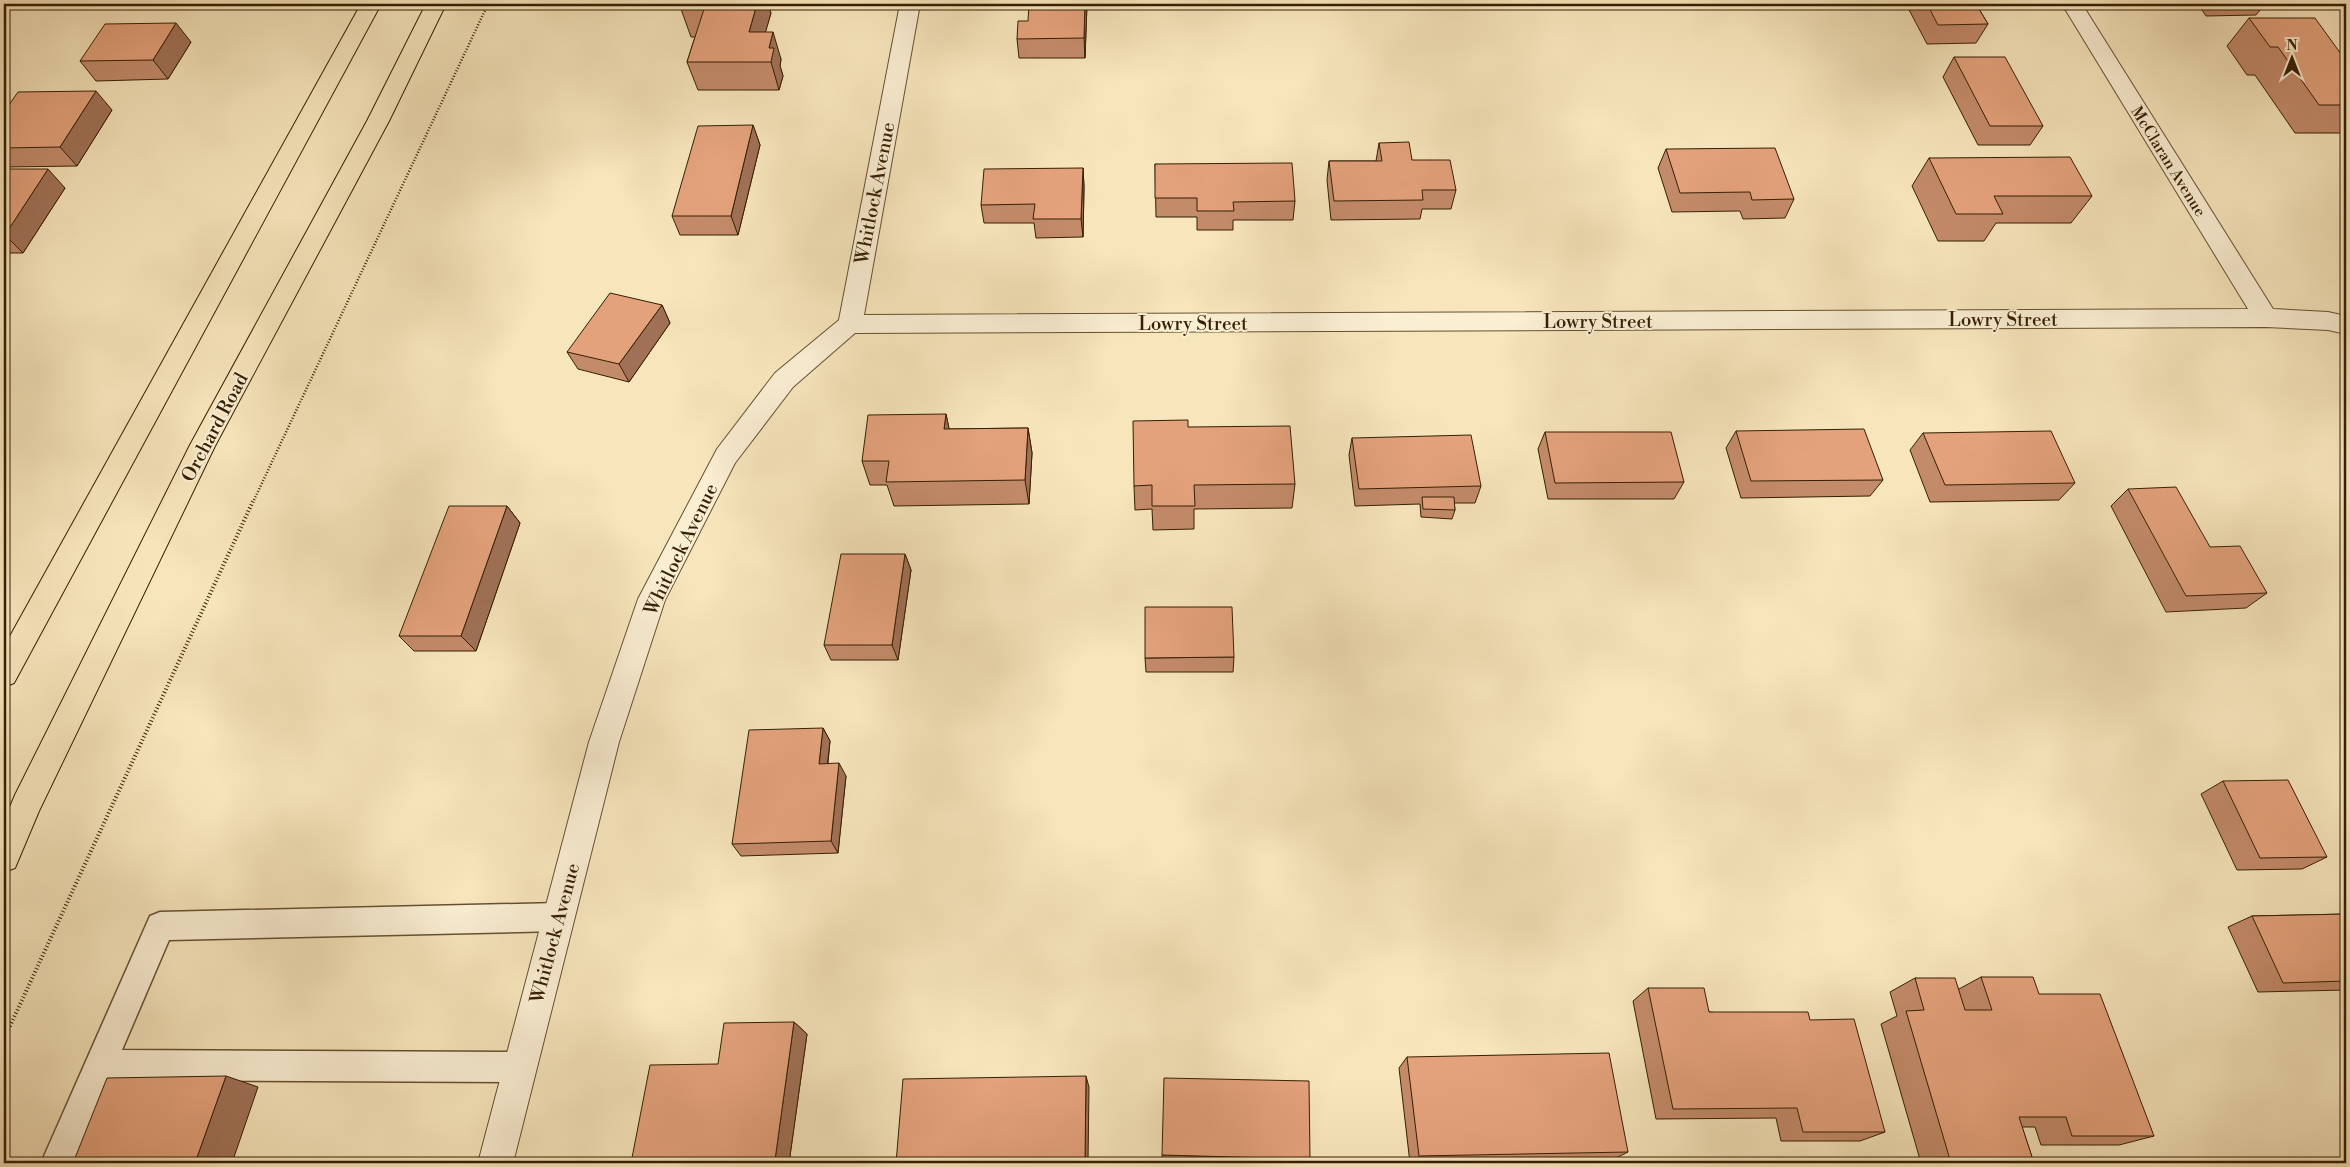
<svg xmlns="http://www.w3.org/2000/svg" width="2350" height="1167" viewBox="0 0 2350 1167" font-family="'Libre Bodoni',serif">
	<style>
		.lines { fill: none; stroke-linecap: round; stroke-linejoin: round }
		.service-casing { stroke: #665030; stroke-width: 3 }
		.minor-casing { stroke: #665030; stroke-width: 2 }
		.primary-casing { stroke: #351f02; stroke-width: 2 }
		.path-far1 { stroke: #351f02; stroke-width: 2.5; stroke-dasharray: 1 2; stroke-linecap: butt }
		.path { stroke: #351f02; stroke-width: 4; stroke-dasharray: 1 2.5; stroke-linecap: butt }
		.service { fill: #faeed3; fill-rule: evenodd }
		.minor { fill: #faeed3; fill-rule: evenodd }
		.primary { fill: #f7e5bc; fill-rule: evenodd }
		.wall { fill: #c48b6b; stroke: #351f02 }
		.shaded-wall { fill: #a07157; stroke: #351f02 }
		.building { fill: #e4a27c; stroke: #351f02 }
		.labels { text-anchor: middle; stroke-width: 4; stroke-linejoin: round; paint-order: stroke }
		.far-street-label { font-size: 16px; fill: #351f02; stroke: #faeed3 }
		.street-label { font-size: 19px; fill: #351f02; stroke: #faeed3 }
	</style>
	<rect width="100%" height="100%" fill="#f7e5bc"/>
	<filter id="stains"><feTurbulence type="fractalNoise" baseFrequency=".004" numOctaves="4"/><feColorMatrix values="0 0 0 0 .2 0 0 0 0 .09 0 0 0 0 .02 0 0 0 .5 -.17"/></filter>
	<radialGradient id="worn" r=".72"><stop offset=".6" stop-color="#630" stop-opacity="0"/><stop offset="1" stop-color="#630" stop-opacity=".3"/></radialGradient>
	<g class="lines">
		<g class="service-casing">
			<polygon id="service" points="559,903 569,907 574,917 569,927 559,931 169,940 122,1050 519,1052 530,1056 534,1067 530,1078 519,1082 109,1080 73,1163 41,1163 150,916 160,912"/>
		</g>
		<g class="minor-casing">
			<polygon id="minor" points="900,4 920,4 864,315 2248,309 2062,4 2082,4 2273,309 2328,312 2346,316 2346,334 2328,330 2266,327 855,333 793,387 735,463 665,600 619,742 513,1163 478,1163 589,742 638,599 717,449 775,373 839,320"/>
		</g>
		<g class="primary-casing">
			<g id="primary">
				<polygon points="361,4 381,4 14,683 4,687 4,647"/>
				<polygon points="426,4 446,4 389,121 215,446 39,811 15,868 4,872 4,821 15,795 190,445 367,121"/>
			</g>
		</g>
		<polyline class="path-far1" points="254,500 488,4"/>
		<polyline class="path" points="4,1039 254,499"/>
		<use href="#service" class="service"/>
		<use href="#minor" class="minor"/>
		<use href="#primary" class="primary"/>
	</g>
	<g class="wall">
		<polygon points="682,4 771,13 765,32 781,59 780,66 783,76 779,90 698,90 687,62 695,37 691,37 681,9"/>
		<polygon points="1087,4 1085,58 1019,58 1017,39 1028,21"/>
		<polygon points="1906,4 1976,4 1988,24 1976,43 1927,44"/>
		<polygon points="2198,4 2265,4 2256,15 2206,16"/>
		<polygon points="2249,18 2341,54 2346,54 2346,133 2295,133 2255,75 2247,75 2227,46"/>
		<polygon points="191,42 168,79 96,81 80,61"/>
		<polygon points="1954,57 2043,126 2030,145 1978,145 1943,77"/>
		<polygon points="112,110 77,166 4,167 4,112"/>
		<polygon points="753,125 760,145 738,235 680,235 672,216"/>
		<polygon points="1379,143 1412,160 1456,190 1451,209 1422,209 1420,219 1331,220 1327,180 1329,161 1376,161"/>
		<polygon points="1666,149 1794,199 1785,218 1743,219 1740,211 1672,212 1658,168"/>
		<polygon points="1929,158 2092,196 2071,223 1996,223 1984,241 1938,241 1912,186"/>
		<polygon points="1155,164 1295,201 1293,220 1233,220 1233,230 1197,230 1197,217 1156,217"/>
		<polygon points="1083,168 1084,187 1083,237 1036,238 1034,223 984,223 981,205"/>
		<polygon points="4,169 65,188 23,253 4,253"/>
		<polygon points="662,305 670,323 629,382 578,369 567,352"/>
		<polygon points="946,414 949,429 1028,428 1032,453 1029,504 894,506 887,485 870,485 862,461"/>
		<polygon points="1188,427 1295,484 1292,508 1194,509 1194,529 1153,530 1152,509 1135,510 1134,486"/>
		<polygon points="1736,431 1883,480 1870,496 1741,498 1726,448"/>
		<polygon points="1545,432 1684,482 1674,499 1548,499 1538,449"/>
		<polygon points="1923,433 2075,483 2059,500 1930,502 1910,450"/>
		<polygon points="1352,438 1481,486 1475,503 1454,503 1455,510 1452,519 1421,517 1420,504 1355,506 1349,455"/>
		<polygon points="2128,489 2210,547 2267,593 2246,608 2166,612 2111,506"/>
		<polygon points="507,506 520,523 476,651 414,651 399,636"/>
		<polygon points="905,554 911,570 898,660 831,660 824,645"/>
		<polygon points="1234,657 1233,672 1146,672 1145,658"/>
		<polygon points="823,728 830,741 828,763 846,776 838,853 741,856 732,844"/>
		<polygon points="2223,781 2327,857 2302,869 2237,870 2201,794"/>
		<polygon points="2346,914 2346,990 2258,992 2228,927 2252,916"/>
		<polygon points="1981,977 2039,994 2154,1136 2119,1145 2041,1145 2035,1127 2022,1127 2034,1163 1921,1163 1881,1024 1897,1016 1890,992 1915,978 1959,989"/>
		<polygon points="1648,988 1709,1012 1810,1020 1885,1132 1860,1141 1781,1141 1776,1118 1656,1119 1633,1001"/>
		<polygon points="794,1022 807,1034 789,1163 631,1163 718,1064"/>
		<polygon points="1407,1057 1628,1152 1612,1160 1463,1163 1410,1163 1399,1068"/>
		<polygon points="1162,1155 1310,1159 1308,1163 1256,1163 1162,1161"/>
	</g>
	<g class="shaded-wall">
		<polygon points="146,4 158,4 149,8"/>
		<polygon points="757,4 768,4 771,13 758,59 749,32"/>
		<polygon points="1085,4 1087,4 1085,58 1084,38"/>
		<polygon points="176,23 191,42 168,79 153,60"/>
		<polygon points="773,32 781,59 780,66 783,76 779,90 771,62 769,48"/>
		<polygon points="96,91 112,110 77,166 60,147"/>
		<polygon points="753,125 760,145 738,235 731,216"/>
		<polygon points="1083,168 1084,187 1083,237 1081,219"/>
		<polygon points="48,169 65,188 23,253 5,235"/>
		<polygon points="662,305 670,323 629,382 619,364"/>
		<polygon points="946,414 951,438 944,429"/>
		<polygon points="1028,428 1032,453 1029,504 1025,480"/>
		<polygon points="507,506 520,523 476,651 461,636"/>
		<polygon points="905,554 911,570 898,660 892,645"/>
		<polygon points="823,728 830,741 826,777 819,764"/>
		<polygon points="839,763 846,776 838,853 831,841"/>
		<polygon points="794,1022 807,1034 789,1163 780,1163 775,1160"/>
		<polygon points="226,1076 258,1087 232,1163 195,1163"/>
		<polygon points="1086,1076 1089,1087 1088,1163 1085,1163"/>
	</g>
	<g class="building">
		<polygon points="682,4 757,4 749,32 773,32 769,48 774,48 771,62 687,62 704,9 681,9"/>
		<polygon points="1029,4 1085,4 1084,38 1017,39 1018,21 1028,21"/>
		<polygon points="1927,4 1976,4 1988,24 1938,25"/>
		<polygon points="2249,18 2315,18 2341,54 2346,54 2346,105 2319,105 2278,47 2270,47"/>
		<polygon points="176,23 153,60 80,61 105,24"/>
		<polygon points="1954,57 2005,57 2043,126 1990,126"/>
		<polygon points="96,91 60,147 4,148 4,112 18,92"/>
		<polygon points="753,125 731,216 672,216 698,126"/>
		<polygon points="1409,142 1412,160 1450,160 1456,190 1422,190 1423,200 1334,201 1329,161 1382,161 1379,143"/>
		<polygon points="1775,148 1794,199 1752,200 1750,192 1680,193 1666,149"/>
		<polygon points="2070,157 2092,196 1994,196 2003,214 1956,214 1929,158"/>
		<polygon points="1292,163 1295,201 1233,202 1234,211 1197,211 1197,198 1155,198 1155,164"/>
		<polygon points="1083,168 1081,219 1033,219 1035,204 981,205 984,169"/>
		<polygon points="4,169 48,169 5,235 4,235"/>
		<polygon points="610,293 662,305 619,364 567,352"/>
		<polygon points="946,414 944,429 1028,428 1025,480 886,482 889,461 862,461 868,415"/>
		<polygon points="1188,420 1188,427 1290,426 1295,484 1194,485 1195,506 1152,506 1152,485 1134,486 1133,421"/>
		<polygon points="1864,429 1883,480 1751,481 1736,431"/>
		<polygon points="2051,431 2075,483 1945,485 1923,433"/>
		<polygon points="1545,432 1671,432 1684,482 1555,483"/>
		<polygon points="1471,435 1481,486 1359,489 1352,438"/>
		<polygon points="2176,487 2210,547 2240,546 2267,593 2186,596 2128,489"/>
		<polygon points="1422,497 1454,497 1455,510 1423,509"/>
		<polygon points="449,506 507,506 461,636 399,636"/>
		<polygon points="841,554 905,554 892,645 824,645"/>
		<polygon points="1145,607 1232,607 1234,657 1145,658"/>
		<polygon points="823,728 819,764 839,763 831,841 732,844 749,730"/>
		<polygon points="2288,780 2327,857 2260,858 2223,781"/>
		<polygon points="2346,914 2346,981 2283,983 2252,916"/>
		<polygon points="1981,977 2033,977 2039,994 2100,994 2154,1136 2072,1136 2066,1117 2019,1117 2034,1163 1951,1163 1906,1011 1924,1010 1915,978 1955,978 1965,1010 1992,1010"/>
		<polygon points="1648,988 1704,988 1709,1012 1808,1012 1810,1020 1854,1019 1885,1132 1803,1132 1797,1108 1673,1109"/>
		<polygon points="794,1022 775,1160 631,1163 650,1065 718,1064 724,1023"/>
		<polygon points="1609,1053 1628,1152 1419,1156 1407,1057"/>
		<polygon points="226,1076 195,1163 73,1163 107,1078"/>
		<polygon points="1086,1076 1085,1163 896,1163 903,1079"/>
		<polygon points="1164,1078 1309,1081 1310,1159 1162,1155"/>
	</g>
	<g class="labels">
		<g class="far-street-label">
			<text transform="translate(2169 161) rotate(58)" y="6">McClaran Avenue</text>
		</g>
		<g class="street-label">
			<text transform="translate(874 193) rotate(-79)" y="7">Whitlock Avenue</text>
			<text x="2003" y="326">Lowry Street</text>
			<text x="1598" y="328">Lowry Street</text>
			<text x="1193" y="330">Lowry Street</text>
			<text transform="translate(214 427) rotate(-62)" y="7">Orchard Road</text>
			<text transform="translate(680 549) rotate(-64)" y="7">Whitlock Avenue</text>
			<text transform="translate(554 933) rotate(-75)" y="7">Whitlock Avenue</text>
		</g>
	</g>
	<rect width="2350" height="1167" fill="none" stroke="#f7e5bc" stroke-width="20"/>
	<rect x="5" y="5" width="2340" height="1157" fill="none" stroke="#351f02" stroke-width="2.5"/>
	<rect x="10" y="10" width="2330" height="1147" fill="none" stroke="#351f02"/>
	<g transform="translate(2292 58)" stroke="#faeed3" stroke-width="4" paint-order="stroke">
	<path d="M0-4L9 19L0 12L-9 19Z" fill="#351f02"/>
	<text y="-8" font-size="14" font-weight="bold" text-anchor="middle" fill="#351f02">N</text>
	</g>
	<rect width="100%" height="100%" filter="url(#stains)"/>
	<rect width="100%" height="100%" fill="url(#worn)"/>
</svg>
